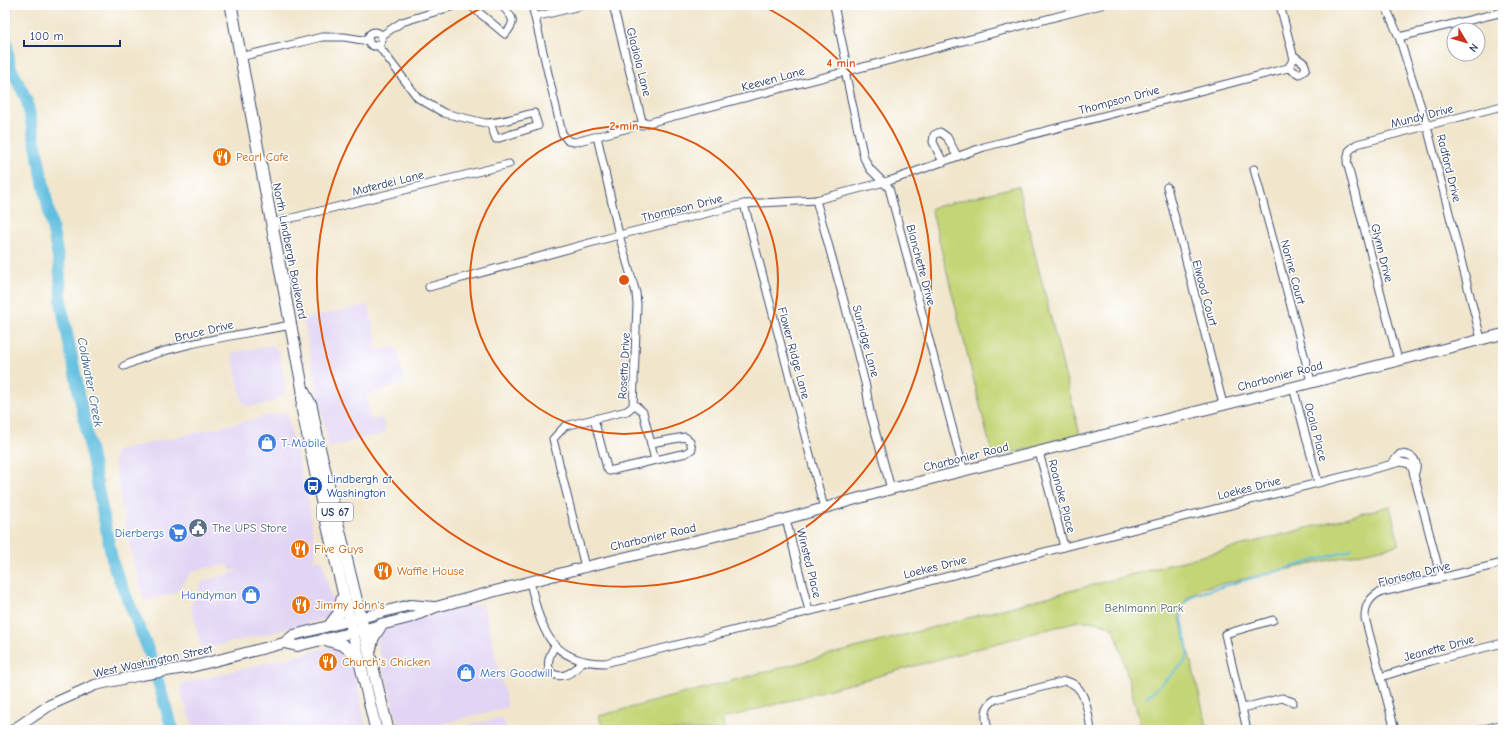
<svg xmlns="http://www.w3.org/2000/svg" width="1508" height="735" viewBox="0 0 1508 735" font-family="'Comic Neue',sans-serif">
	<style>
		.built { fill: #e1d4f4 }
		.green { fill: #c4d577; stroke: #70826a }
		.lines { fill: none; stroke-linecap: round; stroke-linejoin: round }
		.stream { stroke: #62bfe0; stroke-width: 2 }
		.river { stroke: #62bfe0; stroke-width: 12 }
		.street-casing { stroke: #3b4a6e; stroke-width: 9 }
		.secondary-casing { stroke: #3b4a6e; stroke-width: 12 }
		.primary-casing { stroke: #3b4a6e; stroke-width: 13 }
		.street { stroke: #fff; stroke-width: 7 }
		.secondary { stroke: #fff; stroke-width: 10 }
		.primary { stroke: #fff; stroke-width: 11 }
		.ring { fill: none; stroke: #de5710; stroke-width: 2 }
		.labels { text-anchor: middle; stroke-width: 3; stroke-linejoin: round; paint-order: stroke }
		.shield { fill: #fff; stroke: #5f6d8e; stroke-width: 1 }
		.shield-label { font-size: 11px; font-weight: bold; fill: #1b2f5e }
		.street-label { font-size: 12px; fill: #1b2f5e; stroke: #fff }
		.food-label { font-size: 12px; fill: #c56008; stroke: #fff; text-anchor: start }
		.shop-label { font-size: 12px; fill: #366cbe; stroke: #fff; text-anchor: start }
		.transit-label { font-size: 12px; fill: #164399; stroke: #fff; text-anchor: start }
		.service-label { font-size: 12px; fill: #4e5e75; stroke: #fff; text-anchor: start }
		.park-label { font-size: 12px; fill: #4e6166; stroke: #fff }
		.water-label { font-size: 13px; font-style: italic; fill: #305a85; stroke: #fff }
		.centre { fill: #de5710; stroke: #fff; stroke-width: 2 }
		.ring-label { font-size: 12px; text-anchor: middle; font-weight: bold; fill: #de5710; stroke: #fff; stroke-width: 3; stroke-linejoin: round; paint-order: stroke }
	</style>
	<rect width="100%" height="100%" fill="#fff"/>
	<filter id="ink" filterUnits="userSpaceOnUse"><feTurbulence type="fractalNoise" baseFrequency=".025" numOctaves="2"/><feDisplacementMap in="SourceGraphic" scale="8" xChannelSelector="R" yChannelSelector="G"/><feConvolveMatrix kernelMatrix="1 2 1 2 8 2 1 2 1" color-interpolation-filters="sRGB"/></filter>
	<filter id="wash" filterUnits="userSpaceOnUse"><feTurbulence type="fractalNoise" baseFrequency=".012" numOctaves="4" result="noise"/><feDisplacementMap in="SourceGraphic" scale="16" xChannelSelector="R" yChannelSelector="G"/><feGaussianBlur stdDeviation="0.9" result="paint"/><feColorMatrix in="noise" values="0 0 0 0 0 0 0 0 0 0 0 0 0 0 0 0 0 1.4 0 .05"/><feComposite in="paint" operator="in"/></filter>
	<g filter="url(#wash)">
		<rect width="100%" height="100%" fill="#f1e6cc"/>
		<g class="built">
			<polygon points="368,305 377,342 374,350 396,347 405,382 366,396 371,420 383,418 386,433 329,448 303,319"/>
			<polygon points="272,345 279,352 286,389 275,402 249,407 242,402 232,353"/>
			<polygon points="286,412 308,498 316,554 312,561 322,559 334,609 330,617 279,631 203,649 201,647 191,606 201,584 203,581 240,571 230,570 228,564 192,571 176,593 144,601 126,532 114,460 116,451"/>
			<polygon points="483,603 508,707 416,730 400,730 377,644 380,632 387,628"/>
			<polygon points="331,647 340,648 347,654 353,664 367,730 195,730 181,694 181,684"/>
			<polygon points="500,718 504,720 506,730 448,730"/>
		</g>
		<g class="green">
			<polygon points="1018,186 1080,435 993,458 931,208"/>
			<path d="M1390,506L1399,545L1202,588L1188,597L1179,614L1208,730H1142L1115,630C1103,622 1093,621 1078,621L722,719L725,730H603L599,716Z"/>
		</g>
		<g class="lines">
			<path class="stream" d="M1146,698L1185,662L1188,652L1181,613C1183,604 1188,598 1196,594L1348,551L1352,548"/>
			<g class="river">
				<polyline points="5,25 6,5"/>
				<polyline points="5,34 10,66 27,101 59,262 62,308 113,564 150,654 170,722 174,730"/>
			</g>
		</g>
	</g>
	<g filter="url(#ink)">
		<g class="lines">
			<g class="street-casing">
				<g id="street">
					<path d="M470,5L505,34C518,21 512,16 501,5"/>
					<polyline points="532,5 562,133 568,141 575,142 1101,5"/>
					<polyline points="613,5 643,125"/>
					<polyline points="834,5 847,66 845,71 864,158 870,169 889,188 964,472"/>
					<polyline points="1385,5 1399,37 1427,126 1481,339"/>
					<polyline points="535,17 584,5"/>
					<circle cx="375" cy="39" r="7"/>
					<polyline points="381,36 402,22 457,5"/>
					<polyline points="1399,37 1503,12"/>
					<path d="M378,45L418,98L444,113L485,123C502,123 517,117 534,113L538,126L496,139L490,123"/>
					<polyline points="240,57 322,37 344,37 369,41"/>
					<polyline points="1288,68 1299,74 1303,72 1306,68 1304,63 1293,55"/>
					<polyline points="943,162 933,142 934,135 940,132 947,137 957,156"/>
					<polyline points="1254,169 1311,381"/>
					<polyline points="1167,187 1223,404"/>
					<polyline points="816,200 844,301 866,387 870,412 891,489"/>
					<polyline points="744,204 824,508"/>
					<polyline points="272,223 509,164"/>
					<polyline points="429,287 619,235 744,204 816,200 892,180 984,147 1288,68 1294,59 1280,5"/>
					<polyline points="1398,360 1347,162 1349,151 1357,144 1498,107 1503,109"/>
					<path d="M124,366C172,343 239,335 291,325"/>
					<polyline points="1293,387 1318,482"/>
					<polyline points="634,404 643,412 655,460"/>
					<polyline points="594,419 607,468 609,471 686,453 692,449 690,441 685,437 651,443"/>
					<polyline points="1039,452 1064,547"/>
					<path d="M1391,464L1400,454C1414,454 1420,462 1414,475"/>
					<polyline points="786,519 809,611"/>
					<polyline points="585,567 553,439 565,426 627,411 633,406 637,305 636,293 619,235 597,136"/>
					<path d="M530,582C541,628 549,663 605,663L1401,462L1410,464L1413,471L1441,578"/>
					<path d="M555,646C536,674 562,688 582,662"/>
					<polyline points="1381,677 1431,661 1503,643"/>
					<polyline points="1243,708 1282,698 1293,702"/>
					<path d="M988,730C985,717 983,706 996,699L1065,681C1086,684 1088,713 1091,730"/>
					<polyline points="1247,730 1225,634 1273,620"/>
					<path d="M1395,730L1365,618C1365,606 1368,600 1378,593L1503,563"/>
					<polyline points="1480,730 1503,724"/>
				</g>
			</g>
			<g class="secondary-casing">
				<g id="secondary">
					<polyline points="284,643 297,646 342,635 412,617 436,607 585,567 786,519 891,489 1503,334"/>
					<polyline points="13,730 50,705 95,685 141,675 191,667 284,643 294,635 410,605 433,607"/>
				</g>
			</g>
			<g class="primary-casing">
				<g id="primary">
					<polyline points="231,5 303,391 302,408 320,494 376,730"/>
					<polyline points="304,392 311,405 319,446 388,730"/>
					<polyline points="330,625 339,613 342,599"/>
					<polyline points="324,639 343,645 358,656"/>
					<polyline points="370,651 373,638 382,624"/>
				</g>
			</g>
			<use href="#street" class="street"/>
			<use href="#secondary" class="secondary"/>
			<use href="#primary" class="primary"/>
		</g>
	</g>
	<g class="ring">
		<circle cx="624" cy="280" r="154"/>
		<path d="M761 5A307 307 0 1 1 487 5"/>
	</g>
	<defs>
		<g id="restaurant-disc" transform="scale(1)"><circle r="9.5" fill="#e8710a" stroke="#fff"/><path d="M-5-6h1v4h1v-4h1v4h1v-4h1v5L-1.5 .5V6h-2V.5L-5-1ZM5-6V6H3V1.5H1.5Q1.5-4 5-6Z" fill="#fff"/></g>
		<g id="shop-disc" transform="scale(1)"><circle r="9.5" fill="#3f7fe0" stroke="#fff"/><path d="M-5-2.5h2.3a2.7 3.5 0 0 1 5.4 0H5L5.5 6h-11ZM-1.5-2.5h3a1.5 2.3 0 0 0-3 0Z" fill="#fff"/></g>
		<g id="bus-disc" transform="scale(1)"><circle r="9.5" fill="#1a4fb4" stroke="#fff"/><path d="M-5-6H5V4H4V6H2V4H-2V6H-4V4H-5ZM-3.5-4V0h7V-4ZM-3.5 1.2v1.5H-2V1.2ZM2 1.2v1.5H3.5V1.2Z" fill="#fff"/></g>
		<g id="civic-disc" transform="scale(1)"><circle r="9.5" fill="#5c6f8a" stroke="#fff"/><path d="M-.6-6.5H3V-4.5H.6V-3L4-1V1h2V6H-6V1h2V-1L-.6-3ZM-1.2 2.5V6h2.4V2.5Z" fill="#fff"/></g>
		<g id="supermarket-disc" transform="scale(1)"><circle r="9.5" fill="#3f7fe0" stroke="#fff"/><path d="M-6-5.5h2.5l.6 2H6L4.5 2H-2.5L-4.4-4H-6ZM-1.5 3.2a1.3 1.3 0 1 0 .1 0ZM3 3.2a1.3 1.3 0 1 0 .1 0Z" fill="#fff"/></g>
	</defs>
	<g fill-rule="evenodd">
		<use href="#restaurant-disc" x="222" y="157"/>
		<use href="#shop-disc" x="267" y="443"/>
		<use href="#bus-disc" x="313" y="486"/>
		<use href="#civic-disc" x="198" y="528"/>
		<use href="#supermarket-disc" x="178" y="533"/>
		<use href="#restaurant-disc" x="300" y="549"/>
		<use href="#restaurant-disc" x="383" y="571"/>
		<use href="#shop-disc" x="251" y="595"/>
		<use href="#restaurant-disc" x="301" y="605"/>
		<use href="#restaurant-disc" x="328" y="662"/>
		<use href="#shop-disc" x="466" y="673"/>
	</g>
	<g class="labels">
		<rect class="shield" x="317" y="503" width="36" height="18" rx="3"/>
		<g class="shield-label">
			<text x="335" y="516">US 67</text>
		</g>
		<g class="street-label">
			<text transform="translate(639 62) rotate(76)" y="4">Gladiola Lane</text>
			<text transform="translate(773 79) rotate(-15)" y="4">Keeven Lane</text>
			<text transform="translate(1119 100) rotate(-15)" y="4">Thompson Drive</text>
			<text transform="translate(1422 116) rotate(-14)" y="4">Mundy Drive</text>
			<text transform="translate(1449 168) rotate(76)" y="4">Radford Drive</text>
			<text transform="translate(388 183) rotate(-14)" y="4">Materdei Lane</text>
			<text transform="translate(682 208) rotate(-14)" y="4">Thompson Drive</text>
			<text transform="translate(290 251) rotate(79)" y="4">North Lindbergh Boulevard</text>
			<text transform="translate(1382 253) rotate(76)" y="4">Glynn Drive</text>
			<text transform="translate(921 265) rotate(75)" y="4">Blanchette Drive</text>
			<text transform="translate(1293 272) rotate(75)" y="4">Norine Court</text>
			<text transform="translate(1205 293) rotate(75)" y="4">Elwood Court</text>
			<text transform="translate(204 331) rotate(-13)" y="4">Bruce Drive</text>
			<text transform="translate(866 341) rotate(75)" y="4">Sunridge Lane</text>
			<text transform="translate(794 353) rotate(75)" y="4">Flower Ridge Lane</text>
			<text transform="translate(624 366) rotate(-87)" y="4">Rosetta Drive</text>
			<text transform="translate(1280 376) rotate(-15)" y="4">Charbonier Road</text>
			<text transform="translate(1316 432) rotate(75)" y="4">Ocala Place</text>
			<text transform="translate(966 457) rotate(-14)" y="4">Charbonier Road</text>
			<text transform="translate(1249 488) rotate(-14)" y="4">Loekes Drive</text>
			<text transform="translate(1062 496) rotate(75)" y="4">Roanoke Place</text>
			<text transform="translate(653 537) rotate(-13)" y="4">Charbonier Road</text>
			<text transform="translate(809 563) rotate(76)" y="4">Winsted Place</text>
			<text transform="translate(935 567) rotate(-14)" y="4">Loekes Drive</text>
			<text transform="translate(1414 574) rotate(-14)" y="4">Florisota Drive</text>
			<text transform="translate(1439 648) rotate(-15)" y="4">Jeanette Drive</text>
			<text transform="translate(153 661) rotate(-12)" y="4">West Washington Street</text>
		</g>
		<g class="food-label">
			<text x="236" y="161">Pearl Cafe</text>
			<text x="314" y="553">Five Guys</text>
			<text x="397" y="575">Waffle House</text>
			<text x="315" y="609">Jimmy John's</text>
			<text x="342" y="666">Church's Chicken</text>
		</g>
		<g class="shop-label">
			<text x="281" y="447">T-Mobile</text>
			<text x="164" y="537" text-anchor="end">Dierbergs</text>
			<text x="237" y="599" text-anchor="end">Handyman</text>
			<text x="480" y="677">Mers Goodwill</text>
		</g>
		<g class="transit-label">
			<text x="327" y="483">Lindbergh at<tspan x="327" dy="14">Washington</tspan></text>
		</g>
		<g class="service-label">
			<text x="212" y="532">The UPS Store</text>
		</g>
		<g class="park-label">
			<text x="1144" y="612">Behlmann Park</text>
		</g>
		<g class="water-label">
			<text transform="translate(91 382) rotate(79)" y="5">Coldwater Creek</text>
		</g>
	</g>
	<circle cx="624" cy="280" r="6" class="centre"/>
	<g class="ring-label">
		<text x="841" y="67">4 min</text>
		<text x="624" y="130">2 min</text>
	</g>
	<rect width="1508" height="735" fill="none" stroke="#fff" stroke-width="20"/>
	<g transform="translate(1466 42) rotate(128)"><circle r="19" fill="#ffffff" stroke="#a4acbf"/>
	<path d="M0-3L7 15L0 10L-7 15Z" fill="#c8321e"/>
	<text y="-6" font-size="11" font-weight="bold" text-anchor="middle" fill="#1b2f5e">N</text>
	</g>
	<path d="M24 40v6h96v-6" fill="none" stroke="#1b2f5e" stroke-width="2"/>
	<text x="30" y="40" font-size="12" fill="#1b2f5e" stroke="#ffffff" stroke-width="3" paint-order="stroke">100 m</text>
</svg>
